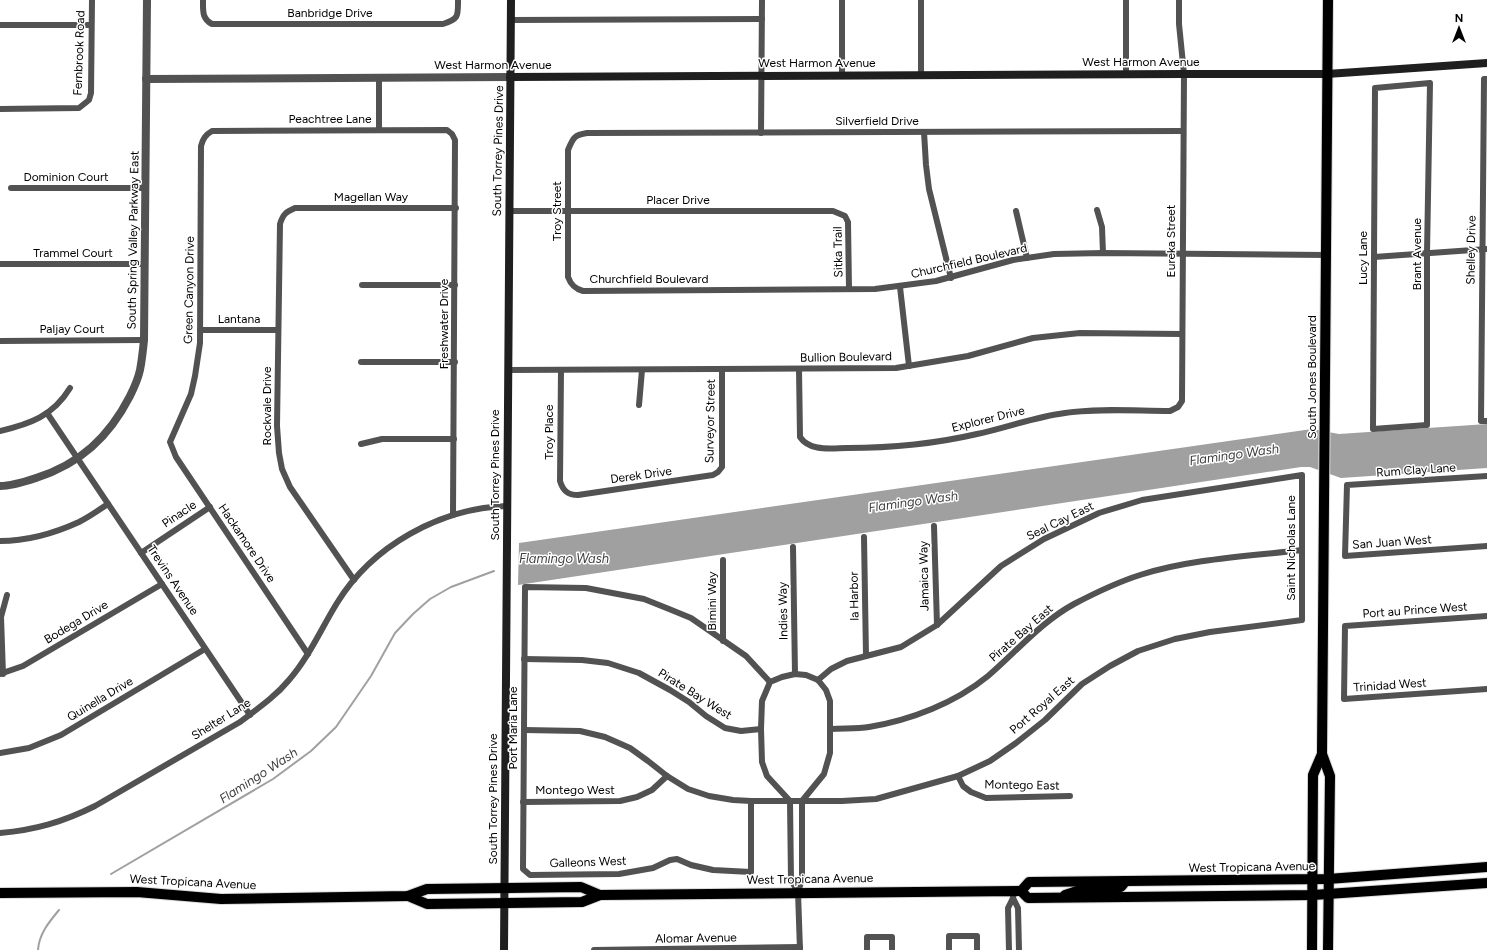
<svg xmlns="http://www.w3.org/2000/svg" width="1487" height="950" viewBox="0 0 1487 950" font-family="Figtree,sans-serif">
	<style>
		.water { fill: #a0a0a0 }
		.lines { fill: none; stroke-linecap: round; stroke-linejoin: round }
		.stream { stroke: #a0a0a0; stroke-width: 2 }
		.primary-casing { stroke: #dbdbdb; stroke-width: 12 }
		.minor { stroke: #525252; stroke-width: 6 }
		.tertiary { stroke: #525252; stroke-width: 8 }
		.secondary { stroke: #1f1f1f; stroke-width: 8 }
		.primary { stroke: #000; stroke-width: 10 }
		.labels { text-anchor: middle; stroke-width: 3; stroke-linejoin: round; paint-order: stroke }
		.street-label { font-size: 12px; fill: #000; stroke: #fff }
		.water-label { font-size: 13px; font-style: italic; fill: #414141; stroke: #fff }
	</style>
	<rect width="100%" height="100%" fill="#fff"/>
	<polygon class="water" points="1487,424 1487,468 1341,478 1310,467 1301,467 518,585 519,543 1312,429 1339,434"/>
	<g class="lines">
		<g class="stream">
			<polyline points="111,874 273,779 311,751 336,727 371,676 395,633 413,614 430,599 451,587 494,571"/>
			<path d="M38,950C39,934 49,922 59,910"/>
		</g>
		<g class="primary-casing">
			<g id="primary">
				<polyline points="1021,891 1029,882 1328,879 1487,867"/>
				<polyline points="0,893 137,892 221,899 408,896 427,889 581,887 600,895"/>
				<polyline points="1065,895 1080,890 1117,888 1121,887 1125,882"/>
				<polyline points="408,896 427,904 582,902 600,895 1021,891 1028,898 1313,895 1487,883"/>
				<polyline points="1312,950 1313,775 1322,754"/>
				<polyline points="1328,950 1330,776 1322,754 1328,0"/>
			</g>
		</g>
		<g class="minor">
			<path d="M203,0C203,11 202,19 212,24H443C459,19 458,16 458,0"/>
			<polyline points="511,20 762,19"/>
			<polyline points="0,25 91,25"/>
			<polyline points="1126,74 1126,0"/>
			<polyline points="842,75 842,0"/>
			<polyline points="921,75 921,0"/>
			<polyline points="1487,79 1484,79 1481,421 1487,421"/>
			<polygon points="1430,83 1427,253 1427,425 1373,429 1375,88"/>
			<polyline points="0,109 79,108 89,100 91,93 92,0"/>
			<polyline points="379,130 379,78"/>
			<path d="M1183,131L587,133C574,135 573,138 568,150V277C571,285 575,289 583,291L875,289L936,281L1013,260L1054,254L1103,253L1326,255"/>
			<polyline points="924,132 926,165 929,189 951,278"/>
			<polyline points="761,133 762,0"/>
			<polyline points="11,188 146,188"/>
			<polyline points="1097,210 1102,227 1103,253"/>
			<polyline points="509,211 833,211 845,216 848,222 849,289"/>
			<polyline points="1016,211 1027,258"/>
			<polyline points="1374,257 1487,249"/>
			<polyline points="0,264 145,264"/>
			<polyline points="362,285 455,285"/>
			<polyline points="900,287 909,366"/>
			<polyline points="200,330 278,330"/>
			<polyline points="0,341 144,340"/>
			<polyline points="361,362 455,362"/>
			<path d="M799,369L800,437C810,452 832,448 847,448C891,448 934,444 977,434C1006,428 1034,417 1065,413C1099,408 1136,411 1170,411L1178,407L1182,401L1184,74L1179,24V0"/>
			<polyline points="508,370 896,368 968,356 1033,338 1080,333 1182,334"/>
			<path d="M561,370L560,481C563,491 568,495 578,495L713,475L718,472L722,467V369"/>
			<polyline points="639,405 642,370"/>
			<polyline points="47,413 250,715"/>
			<path d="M0,431C30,424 53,416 70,388"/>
			<polyline points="361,444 382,439 454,439"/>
			<polyline points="1487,476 1347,485 1345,556 1487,546"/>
			<polyline points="934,526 937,625"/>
			<polyline points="864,537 866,656"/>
			<path d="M0,541C26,541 55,533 79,522C89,517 99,510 108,504"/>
			<polyline points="793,547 795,674"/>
			<polyline points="141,553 210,507"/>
			<polyline points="723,560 723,641"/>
			<path d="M354,580L290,487L282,469L279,453L277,426L280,224C283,214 286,212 295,208H456"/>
			<polyline points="1487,616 1345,626 1344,699 1487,689"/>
			<path d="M308,654L176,457L170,442L191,394L195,376L200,343L201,146C203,139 205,135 212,131L447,130L452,134L455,140L453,515"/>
			<polyline points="524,659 582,660 608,663 639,673 670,690 689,702 706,716 725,728 741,731 761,729"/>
			<polyline points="0,674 23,666 162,584"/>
			<polyline points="3,674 1,617 7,595"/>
			<path d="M830,729C843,728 857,729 869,727C911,720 955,703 988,676C1016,652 1041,622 1074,604C1095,593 1118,582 1140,575C1189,559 1251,556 1302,550"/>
			<polyline points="524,730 580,731 605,737 630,748 648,761 667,776 688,789 709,796 733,800 751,801 842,801 876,799 958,776 990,761 1016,743 1045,720 1082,684 1110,666 1138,651 1175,639 1210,632 1302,620 1302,475 1142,500 1099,513 1044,539 1001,566 937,625 901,647 847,661 831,669 818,680"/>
			<polyline points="0,753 29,748 61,735 205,649"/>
			<polyline points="958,776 963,786 971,792 986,798 1070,796"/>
			<polyline points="751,801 751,872 713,870 691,865 677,859 670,860 653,868 619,874 530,875 523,869 525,587 586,588 644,599 669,609 691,618 746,656 770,682"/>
			<polyline points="523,802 620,801 637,797 652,790 667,776"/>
			<path d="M0,833C35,830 63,822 95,806L240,722C257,709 275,697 289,680C309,657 321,629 337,603C372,546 440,508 507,506"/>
			<polyline points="1013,891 1013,898 1018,908 1019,950"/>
			<polyline points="798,892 791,880 790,801 767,776 762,762 761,729 762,701 770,682 782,677 795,674 806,675 818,680 826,690 830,701 830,753 824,774 802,801 802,879 798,892 800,950"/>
			<polyline points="594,950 800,947"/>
			<polyline points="867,950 867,937 892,937 892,950"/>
			<polyline points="949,950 949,936 977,936 977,950"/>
			<polyline points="1009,950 1008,908 1013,898"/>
		</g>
		<g class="tertiary">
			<polyline points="146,79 510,77"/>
			<path d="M0,486C12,486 24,482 36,478C80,464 109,437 130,396C134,388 138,379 140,370C142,360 143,350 144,340L147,0"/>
		</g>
		<g class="secondary">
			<polyline points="510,77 1184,74 1327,74 1487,63"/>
			<polyline points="504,950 511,0"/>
		</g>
		<use href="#primary" class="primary"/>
	</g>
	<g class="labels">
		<g class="street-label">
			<text x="330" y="17">Banbridge Drive</text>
			<text transform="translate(79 53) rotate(-88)" y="4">Fernbrook Road</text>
			<text x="1141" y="66">West Harmon Avenue</text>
			<text x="817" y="67">West Harmon Avenue</text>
			<text x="493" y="69">West Harmon Avenue</text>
			<text x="330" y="123">Peachtree Lane</text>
			<text x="877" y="125">Silverfield Drive</text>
			<text transform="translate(498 151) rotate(-89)" y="4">South Torrey Pines Drive</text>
			<text x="66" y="181">Dominion Court</text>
			<text x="371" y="201">Magellan Way</text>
			<text x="678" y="204">Placer Drive</text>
			<text transform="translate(557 211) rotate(-90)" y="4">Troy Street</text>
			<text transform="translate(133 240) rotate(-89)" y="4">South Spring Valley Parkway East</text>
			<text transform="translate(1171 241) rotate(-90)" y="4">Eureka Street</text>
			<text transform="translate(1471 250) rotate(-89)" y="4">Shelley Drive</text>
			<text transform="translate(838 252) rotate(-91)" y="4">Sitka Trail</text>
			<text x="73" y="257">Trammel Court</text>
			<text transform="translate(1417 254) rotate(-90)" y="4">Brant Avenue</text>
			<text transform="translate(1363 258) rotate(-90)" y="4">Lucy Lane</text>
			<text transform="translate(969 261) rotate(-13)" y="4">Churchfield Boulevard</text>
			<text x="649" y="283">Churchfield Boulevard</text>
			<text transform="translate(189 290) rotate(-89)" y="4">Green Canyon Drive</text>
			<text x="239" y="323">Lantana</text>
			<text transform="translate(444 324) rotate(-90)" y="4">Freshwater Drive</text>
			<text x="72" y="333">Paljay Court</text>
			<text transform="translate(846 357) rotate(-1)" y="4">Bullion Boulevard</text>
			<text transform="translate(1312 377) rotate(-90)" y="4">South Jones Boulevard</text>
			<text transform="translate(267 406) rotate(-90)" y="4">Rockvale Drive</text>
			<text transform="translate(988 419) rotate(-14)" y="4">Explorer Drive</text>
			<text transform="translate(710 421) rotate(-89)" y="4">Surveyor Street</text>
			<text transform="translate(549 432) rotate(-90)" y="4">Troy Place</text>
			<text transform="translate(1416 470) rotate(-4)" y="4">Rum Clay Lane</text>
			<text transform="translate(495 475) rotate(-90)" y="4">South Torrey Pines Drive</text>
			<text transform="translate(641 475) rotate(-8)" y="4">Derek Drive</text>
			<text transform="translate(179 514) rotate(-34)" y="4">Pinacle</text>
			<text transform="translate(1060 521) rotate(-26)" y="4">Seal Cay East</text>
			<text transform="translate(1392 542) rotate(-4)" y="4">San Juan West</text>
			<text transform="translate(247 543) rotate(56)" y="4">Hackamore Drive</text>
			<text transform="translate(1291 548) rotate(-90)" y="4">Saint Nicholas Lane</text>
			<text transform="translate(924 576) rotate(-91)" y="4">Jamaica Way</text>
			<text transform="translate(173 580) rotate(56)" y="4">Trevins Avenue</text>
			<text transform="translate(854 596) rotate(-91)" y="4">la Harbor</text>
			<text transform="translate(712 601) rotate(-90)" y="4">Bimini Way</text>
			<text transform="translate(1415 610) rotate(-4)" y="4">Port au Prince West</text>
			<text transform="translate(783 611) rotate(-91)" y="4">Indies Way</text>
			<text transform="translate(76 622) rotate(-31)" y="4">Bodega Drive</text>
			<text transform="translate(1021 633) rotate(-41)" y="4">Pirate Bay East</text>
			<text transform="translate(1390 685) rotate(-4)" y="4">Trinidad West</text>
			<text transform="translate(695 694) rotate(32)" y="4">Pirate Bay West</text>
			<text transform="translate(100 699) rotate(-31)" y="4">Quinella Drive</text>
			<text transform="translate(1042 705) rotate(-41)" y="4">Port Royal East</text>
			<text transform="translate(221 719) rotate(-32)" y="4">Shelter Lane</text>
			<text transform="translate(513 728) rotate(-90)" y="4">Port Maria Lane</text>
			<text transform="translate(1022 785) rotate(1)" y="4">Montego East</text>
			<text x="575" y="794">Montego West</text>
			<text transform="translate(493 799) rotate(-90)" y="4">South Torrey Pines Drive</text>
			<text transform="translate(588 862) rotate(-2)" y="4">Galleons West</text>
			<text transform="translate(1252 867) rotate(-1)" y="4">West Tropicana Avenue</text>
			<text transform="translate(810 879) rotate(-1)" y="4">West Tropicana Avenue</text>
			<text transform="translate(193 882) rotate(3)" y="4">West Tropicana Avenue</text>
			<text transform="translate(696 938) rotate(-1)" y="4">Alomar Avenue</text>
		</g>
		<g class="water-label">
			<text transform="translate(1234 454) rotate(-8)" y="5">Flamingo Wash</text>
			<text transform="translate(913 501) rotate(-8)" y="5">Flamingo Wash</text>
			<text x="564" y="563">Flamingo Wash</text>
			<text transform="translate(258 775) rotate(-33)" y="5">Flamingo Wash</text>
		</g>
	</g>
	<g transform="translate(1459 28)" stroke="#ffffff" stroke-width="3" paint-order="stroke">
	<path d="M0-3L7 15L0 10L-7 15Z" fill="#000000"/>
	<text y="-6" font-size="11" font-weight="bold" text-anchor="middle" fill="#000000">N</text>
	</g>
</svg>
